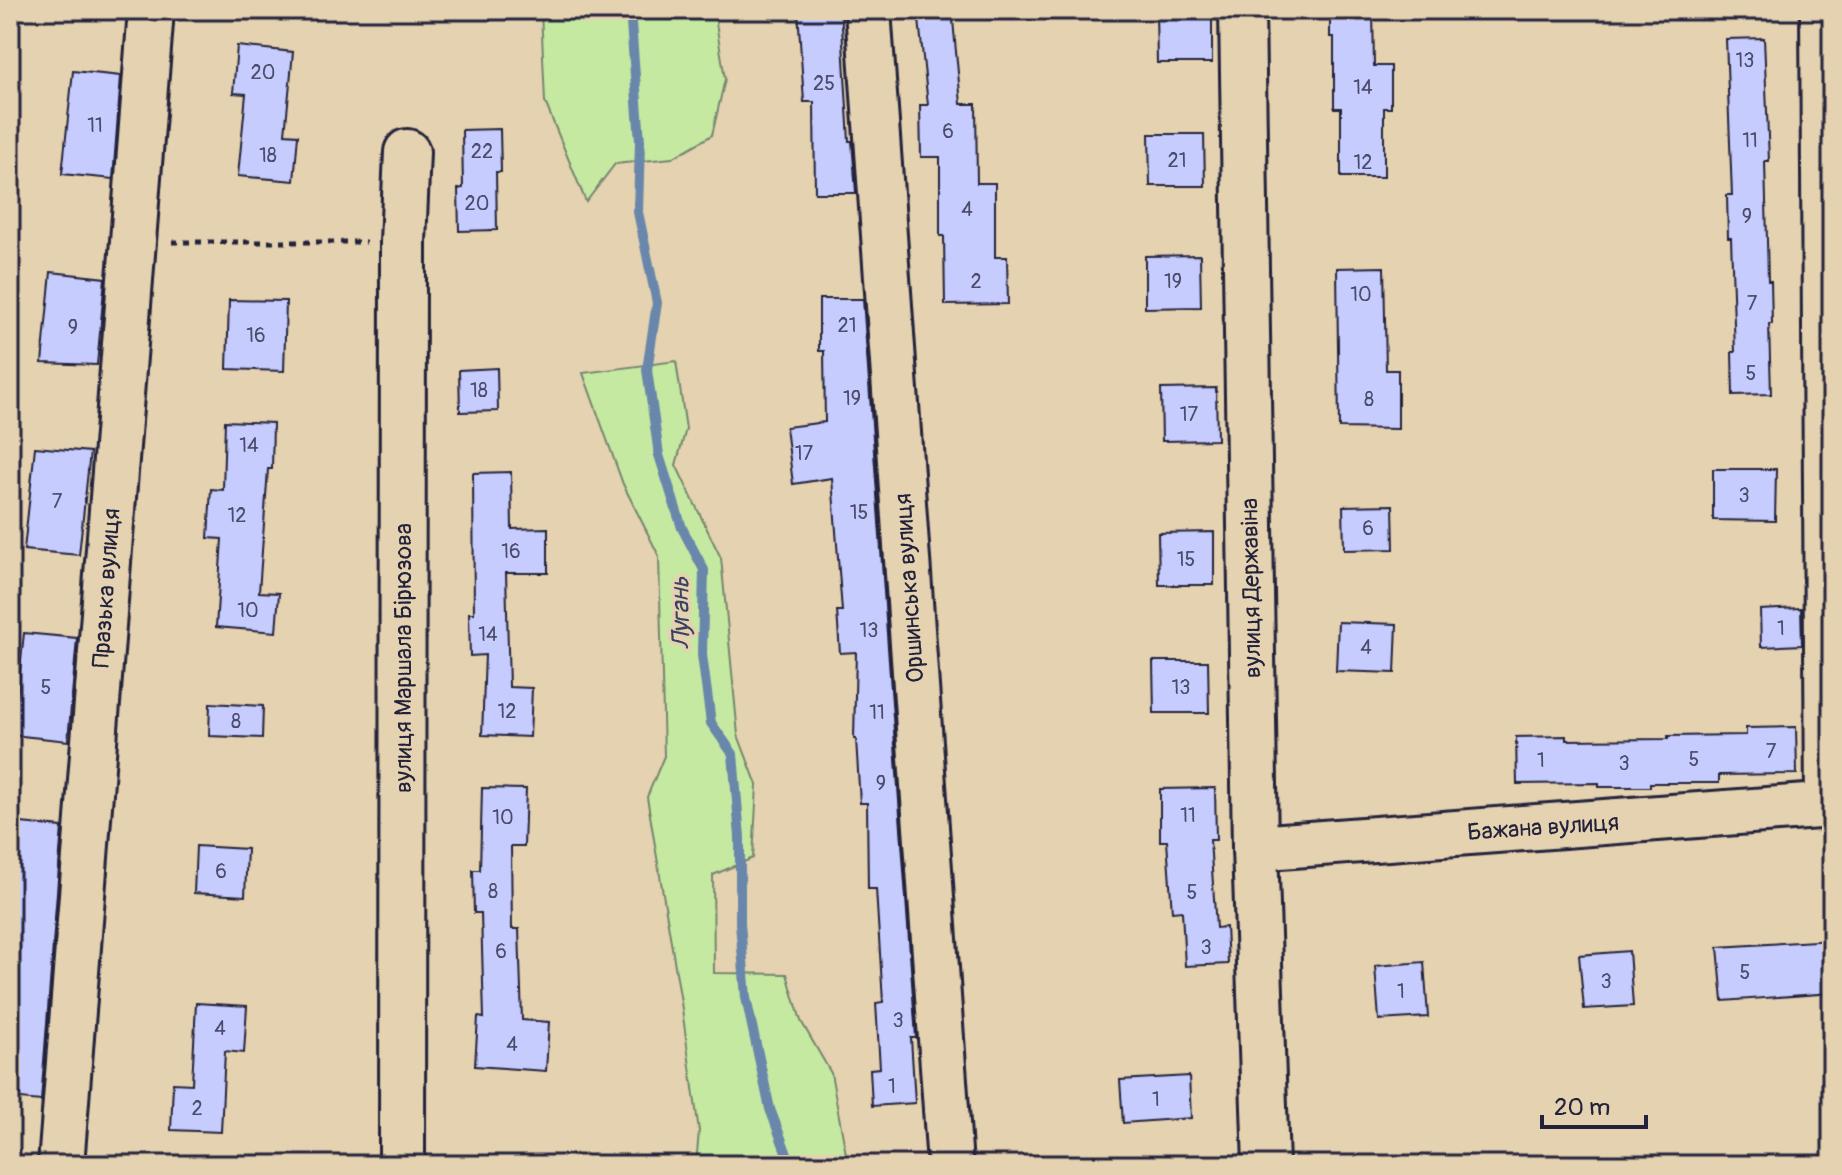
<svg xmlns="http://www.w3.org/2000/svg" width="1842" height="1175" viewBox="0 0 1842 1175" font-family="Pangolin,sans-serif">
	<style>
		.green { fill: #c6e9a2; stroke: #74866e; stroke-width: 2 }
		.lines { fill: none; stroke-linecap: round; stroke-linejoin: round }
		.stream { stroke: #6987ab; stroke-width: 10 }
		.building { fill: #c7ccfe; stroke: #22223b; stroke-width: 2 }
		.minor-casing { stroke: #22223b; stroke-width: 50 }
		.path { stroke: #22223b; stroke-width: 5; stroke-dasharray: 6 6; stroke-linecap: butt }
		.minor { stroke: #e5d2b0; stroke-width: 44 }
		.labels { text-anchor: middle; stroke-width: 7; stroke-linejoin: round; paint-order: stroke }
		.number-label { font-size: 20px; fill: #4b4c6c }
		.street-label { font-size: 24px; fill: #22223b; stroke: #e5d2b0 }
		.water-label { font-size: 26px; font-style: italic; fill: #3a4460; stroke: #e5d2b0 }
	</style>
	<rect width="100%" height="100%" fill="#e5d2b0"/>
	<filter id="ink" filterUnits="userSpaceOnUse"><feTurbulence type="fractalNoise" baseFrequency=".0125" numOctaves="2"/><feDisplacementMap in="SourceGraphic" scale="16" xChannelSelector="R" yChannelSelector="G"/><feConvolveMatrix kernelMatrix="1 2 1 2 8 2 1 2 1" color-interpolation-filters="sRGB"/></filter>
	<g filter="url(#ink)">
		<g class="green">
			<polygon points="541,10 714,10 725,79 712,135 672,158 615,164 586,202 545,102"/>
			<polygon points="676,361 686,429 676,465 721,558 738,735 757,785 753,858 713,875 714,973 787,974 801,1021 831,1073 848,1165 696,1165 699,1131 681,1002 647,797 664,756 659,556 623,484 583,373"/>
		</g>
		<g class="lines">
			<polyline class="stream" points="630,10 640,141 638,212 657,303 647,370 659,455 682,528 704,570 702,655 711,723 733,754 740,837 740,923 746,998 770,1109 791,1165"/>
		</g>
		<g class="building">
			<polygon points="798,10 841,10 849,141 852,141 856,193 815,193 814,102 804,102"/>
			<polygon points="918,10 952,10 961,104 976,104 977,183 995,183 995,257 1007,257 1008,304 945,305 944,236 940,236 940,157 921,157 920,105 928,105"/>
			<polygon points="1212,10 1212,63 1157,63 1156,11"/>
			<polygon points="1330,10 1373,10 1374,66 1391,66 1391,108 1384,108 1384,177 1341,177 1341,108 1334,108 1334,37 1330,37"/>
			<polygon points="1764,38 1769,161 1765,161 1768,281 1771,281 1772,324 1769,324 1771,394 1733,395 1732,352 1735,352 1731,238 1728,238 1727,195 1732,195 1726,39"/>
			<polygon points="237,46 293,52 285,134 298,135 294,181 238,176 246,94 233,93"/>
			<polygon points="73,71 121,76 113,179 62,174"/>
			<polygon points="500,129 501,172 496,172 497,230 459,231 458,189 463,188 462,130"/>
			<polygon points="1149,134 1204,134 1205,186 1150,186"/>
			<polygon points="1200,255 1201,307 1145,308 1145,256"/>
			<polygon points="1384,267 1386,370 1398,370 1398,429 1339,428 1337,268"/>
			<polygon points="51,272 105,278 97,365 42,363"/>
			<polygon points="819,299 863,299 916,1038 911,1038 915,1103 872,1106 870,1069 880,1068 876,1003 883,1002 876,889 868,889 867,803 860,803 856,739 854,739 856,652 840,653 837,611 842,611 832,478 793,484 786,427 825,422 824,351 819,351"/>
			<polygon points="229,300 286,301 284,371 227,369"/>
			<polygon points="497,368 498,411 460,412 459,370"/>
			<polygon points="1216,388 1217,440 1162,441 1161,389"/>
			<polygon points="225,421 273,423 272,469 268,469 259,592 279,593 276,632 216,627 222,539 208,538 211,489 223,490"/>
			<polygon points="35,447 90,452 79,555 24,550"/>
			<polygon points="1713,469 1776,469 1775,521 1713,520"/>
			<polygon points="511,472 512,529 548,528 548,573 506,573 509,687 532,688 530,737 482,735 485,655 470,656 469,613 474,613 473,473"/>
			<polygon points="1393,505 1394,549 1344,550 1343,506"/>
			<polygon points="1214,532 1214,585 1159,585 1158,533"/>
			<polygon points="1801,608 1802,645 1761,647 1760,610"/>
			<polygon points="1338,622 1397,624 1395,673 1336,671"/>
			<polygon points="24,633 77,638 68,741 13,735"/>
			<polygon points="1153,661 1208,661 1209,713 1154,713"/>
			<polygon points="210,703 263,706 262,738 209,736"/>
			<polygon points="1796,727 1797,774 1719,775 1719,783 1650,783 1650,787 1599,787 1599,783 1517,784 1516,737 1566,736 1566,740 1668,739 1668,736 1746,735 1746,728"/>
			<polygon points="482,788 526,789 524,846 511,846 512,929 519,929 522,1020 549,1022 546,1071 475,1066 478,1017 484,1018 481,913 474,913 473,870 480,870"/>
			<polygon points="1215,788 1216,840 1210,840 1216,928 1226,927 1228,964 1185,966 1182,911 1172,912 1167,841 1160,841 1160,789"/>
			<polygon points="10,822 62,827 41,1101 10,1098"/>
			<polygon points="196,846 247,849 245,896 194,893"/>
			<polygon points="1832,940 1832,993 1723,1001 1718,947"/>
			<polygon points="1629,951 1633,1006 1584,1009 1579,955"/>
			<polygon points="1424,962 1428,1017 1379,1020 1375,966"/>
			<polygon points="196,1003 247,1006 244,1053 225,1051 221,1132 171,1130 173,1083 192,1084"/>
			<polygon points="1189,1076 1191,1118 1123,1123 1120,1080"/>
		</g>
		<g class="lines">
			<g class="minor-casing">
				<g id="minor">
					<polyline points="868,10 950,1165"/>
					<polyline points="1242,10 1255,848 1266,1165"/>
					<polyline points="1823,10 1828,806"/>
					<polyline points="1255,848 1832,805"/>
					<polyline points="61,1165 151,10"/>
					<polyline points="402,1165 403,242 407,152"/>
				</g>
			</g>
			<polyline class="path" points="172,242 366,242"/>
			<use href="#minor" class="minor"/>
		</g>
	</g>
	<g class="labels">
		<g class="number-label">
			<text x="1745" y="67">13</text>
			<text x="263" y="79">20</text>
			<text x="824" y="90">25</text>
			<text x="1363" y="94">14</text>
			<text x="95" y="132">11</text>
			<text x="948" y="138">6</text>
			<text x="1750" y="147">11</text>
			<text x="482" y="158">22</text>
			<text x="268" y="162">18</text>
			<text x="1177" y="167">21</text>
			<text x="1363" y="169">12</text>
			<text x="477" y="210">20</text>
			<text x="967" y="216">4</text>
			<text x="1747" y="223">9</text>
			<text x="976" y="288">2</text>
			<text x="1173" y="288">19</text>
			<text x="1361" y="301">10</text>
			<text x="1752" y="310">7</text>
			<text x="847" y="332">21</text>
			<text x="73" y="334">9</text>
			<text x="256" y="342">16</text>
			<text x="1751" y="380">5</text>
			<text x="479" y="397">18</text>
			<text x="852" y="405">19</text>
			<text x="1369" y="406">8</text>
			<text x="1189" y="421">17</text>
			<text x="249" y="452">14</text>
			<text x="804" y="460">17</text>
			<text x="1744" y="502">3</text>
			<text x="57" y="508">7</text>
			<text x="859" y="519">15</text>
			<text x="237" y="522">12</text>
			<text x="1368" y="535">6</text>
			<text x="511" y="558">16</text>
			<text x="1186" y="566">15</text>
			<text x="248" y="617">10</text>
			<text x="1781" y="635">1</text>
			<text x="869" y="637">13</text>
			<text x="488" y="641">14</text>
			<text x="1366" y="654">4</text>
			<text x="46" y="694">5</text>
			<text x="1181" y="694">13</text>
			<text x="507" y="718">12</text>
			<text x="877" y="719">11</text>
			<text x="236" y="728">8</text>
			<text x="1771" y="758">7</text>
			<text x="1694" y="766">5</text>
			<text x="1541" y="767">1</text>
			<text x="1624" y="770">3</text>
			<text x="881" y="790">9</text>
			<text x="1188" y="822">11</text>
			<text x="503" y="824">10</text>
			<text x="221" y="878">6</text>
			<text x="493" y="898">8</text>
			<text x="1192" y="899">5</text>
			<text x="1206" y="954">3</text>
			<text x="501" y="958">6</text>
			<text x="1745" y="979">5</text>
			<text x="1606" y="988">3</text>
			<text x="1401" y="998">1</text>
			<text x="898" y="1027">3</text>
			<text x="220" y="1035">4</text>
			<text x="512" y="1051">4</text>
			<text x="892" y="1093">1</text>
			<text x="1156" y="1106">1</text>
			<text x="197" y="1115">2</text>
		</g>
		<g class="street-label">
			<text transform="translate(106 588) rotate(-86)" y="8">Празька вулиця</text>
			<text transform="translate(909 588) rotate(-94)" y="8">Оршинська вулиця</text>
			<text transform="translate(1251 588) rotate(-91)" y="8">вулиця Державіна</text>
			<text transform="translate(403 658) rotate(-90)" y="8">вулиця Маршала Бірюзова</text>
			<text transform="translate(1543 827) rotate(-4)" y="8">Бажана вулиця</text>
		</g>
		<g class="water-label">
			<text transform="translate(680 613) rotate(-91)" y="9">Лугань</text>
		</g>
	</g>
	<rect width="1842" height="1175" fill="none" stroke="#e5d2b0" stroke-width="40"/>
	<rect x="20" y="20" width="1802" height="1135" fill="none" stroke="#22223b" stroke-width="3" filter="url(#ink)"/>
	<path d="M1542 1115v12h104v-12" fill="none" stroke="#22223b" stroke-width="4"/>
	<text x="1554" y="1115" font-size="24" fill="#22223b" stroke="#e5d2b0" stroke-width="6" paint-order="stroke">20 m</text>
</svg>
